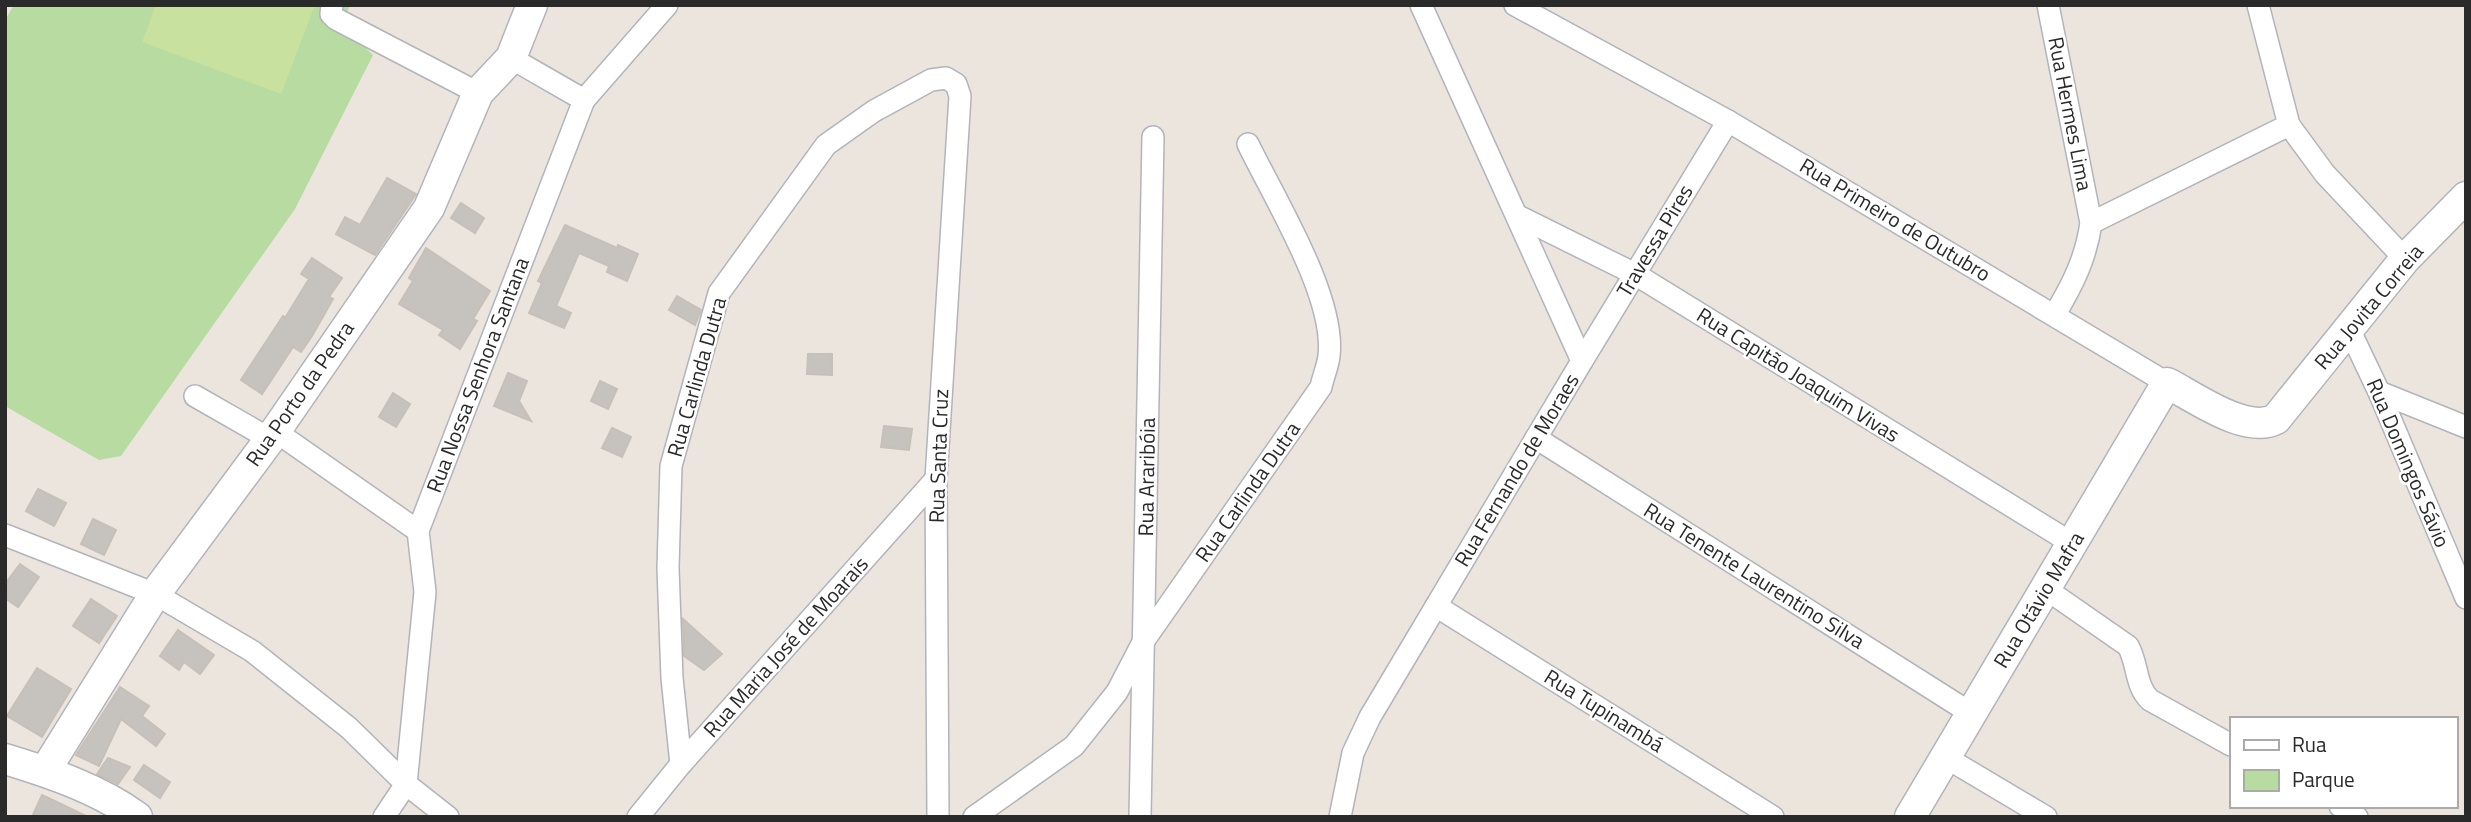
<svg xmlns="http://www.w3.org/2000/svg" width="2471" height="822" viewBox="0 0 2471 822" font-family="'Titillium Web',sans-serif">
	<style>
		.green { fill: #b7dba1 }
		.pitch { fill: #c8e19e }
		.building { fill: #c6c2bd; stroke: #c6c0b8; stroke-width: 2 }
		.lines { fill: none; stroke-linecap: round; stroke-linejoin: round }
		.street-casing { stroke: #b2b4bc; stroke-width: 24 }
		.secondary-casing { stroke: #b2b4bc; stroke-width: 33 }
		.street { stroke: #fff; stroke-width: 21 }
		.secondary { stroke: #fff; stroke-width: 30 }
		.labels { text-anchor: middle; stroke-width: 5; stroke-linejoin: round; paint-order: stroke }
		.street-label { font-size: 21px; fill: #2a2a2a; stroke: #fff }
	</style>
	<rect width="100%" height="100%" fill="#ebe5de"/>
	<polygon class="green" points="14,5 350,5 342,25 373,55 295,209 121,456 99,460 5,406 5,20"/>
	<polygon class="pitch" points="156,5 315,5 281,94 142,42"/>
	<g class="building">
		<polygon points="387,178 416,194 375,255 336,234 345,217 360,225"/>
		<polygon points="461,203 484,218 475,233 451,218"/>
		<polygon points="565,225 617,248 618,245 638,254 627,281 607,272 609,266 579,253 556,306 571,313 564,328 529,313 542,283 538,281"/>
		<polygon points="426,248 490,291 473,319 477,321 460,349 439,335 443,330 399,304 413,281 409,278"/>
		<polygon points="312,258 342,278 329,297 333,299 312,336 301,352 293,347 262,394 241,380 283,316 285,318 309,279 301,274"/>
		<polygon points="677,296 701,310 695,325 669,310"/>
		<polygon points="808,354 832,354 832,375 807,374"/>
		<polygon points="508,373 527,381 519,401 531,421 494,406"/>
		<polygon points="600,381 617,389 608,409 591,401"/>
		<polygon points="393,393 410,404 396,427 379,417"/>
		<polygon points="884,426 912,429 909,450 881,447"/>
		<polygon points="612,428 631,437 622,457 602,448"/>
		<polygon points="38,489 66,503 54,526 26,511"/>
		<polygon points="93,519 116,530 104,555 81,544"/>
		<polygon points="20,564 39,577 18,607 5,598 5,584"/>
		<polygon points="91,599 117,616 99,643 73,626"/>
		<polygon points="683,619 722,654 704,670 684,656"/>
		<polygon points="178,630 214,655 200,674 184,662 179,670 160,656"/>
		<polygon points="37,668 71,689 42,737 7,716"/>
		<polygon points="120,687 149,706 142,716 165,734 156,746 121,719 99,766 76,755"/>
		<polygon points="108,758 130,767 118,784 97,774"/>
		<polygon points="144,765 170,782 160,798 134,780"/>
		<polygon points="42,795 88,817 32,817"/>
	</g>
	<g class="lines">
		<g class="street-casing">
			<g id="street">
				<polyline points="332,5 331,14 336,19 478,93"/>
				<polyline points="1515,5 1728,121 2167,383"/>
				<path d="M2048,5L2091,223C2086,258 2073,284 2055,314"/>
				<polyline points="2258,5 2289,125 2325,174 2405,259"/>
				<polyline points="511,58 584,100"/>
				<polyline points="1518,216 1635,274 2073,544"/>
				<polyline points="2091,223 2289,125"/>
				<polyline points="2349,329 2379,392 2466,598"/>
				<polyline points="1582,361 1728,121"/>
				<polyline points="2379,392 2466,427"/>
				<polyline points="195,396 270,439"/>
				<polyline points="275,431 418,531"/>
				<polyline points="1536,438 1972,714"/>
				<polyline points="5,535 155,594 252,651 349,728 406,784 448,817"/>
				<path d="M2046,589L2128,646C2138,663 2135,686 2150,700L2231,745"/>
				<polyline points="1436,606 1773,817"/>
				<polyline points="1945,757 2046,817"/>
				<polyline points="681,764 672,678 668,568 671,466 719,293 826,145 874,111 931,80 946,78 956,84 960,96 936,479 938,817"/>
				<polyline points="2340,806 2357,817"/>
				<polyline points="384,817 406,784 425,592 418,531 584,100 667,5"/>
				<polyline points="638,817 681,764 936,479"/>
				<path d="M974,817L1074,746L1117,692L1143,642L1321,387C1323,377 1328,366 1329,356C1336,297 1274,198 1248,144"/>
				<polyline points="1140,817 1153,137"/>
				<polyline points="1340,817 1353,753 1370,717 1582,361 1421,5"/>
			</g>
		</g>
		<g class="secondary-casing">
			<g id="secondary">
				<path d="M5,759C51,773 99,789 137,817"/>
				<polyline points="45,771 155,594 270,439 429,208 478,93 511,58 532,5"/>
				<path d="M1910,817L2167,383C2195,397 2246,435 2276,419L2405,259L2466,197"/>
			</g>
		</g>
		<use href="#street" class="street"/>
		<use href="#secondary" class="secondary"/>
	</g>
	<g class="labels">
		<g class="street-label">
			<text transform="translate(2070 114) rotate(79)" y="7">Rua Hermes Lima</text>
			<text transform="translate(1895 220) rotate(31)" y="7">Rua Primeiro de Outubro</text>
			<text transform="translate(1655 241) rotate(-59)" y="7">Travessa Pires</text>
			<text transform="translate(2369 307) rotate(-50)" y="7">Rua Jovita Correia</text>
			<text transform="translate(478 375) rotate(-69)" y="7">Rua Nossa Senhora Santana</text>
			<text transform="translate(1798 375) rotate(32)" y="7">Rua Capitão Joaquim Vivas</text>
			<text transform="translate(697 377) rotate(-74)" y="7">Rua Carlinda Dutra</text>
			<text transform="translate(300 394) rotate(-55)" y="7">Rua Porto da Pedra</text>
			<text transform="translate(939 456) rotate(-88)" y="7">Rua Santa Cruz</text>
			<text transform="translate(2408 463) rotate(67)" y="7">Rua Domingos Sávio</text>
			<text transform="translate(1517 470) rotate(-59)" y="7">Rua Fernando de Moraes</text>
			<text transform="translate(1147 477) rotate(-89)" y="7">Rua Araribóia</text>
			<text transform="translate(1248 492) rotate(-55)" y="7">Rua Carlinda Dutra</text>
			<text transform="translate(1754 576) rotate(32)" y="7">Rua Tenente Laurentino Silva</text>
			<text transform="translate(2039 600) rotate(-59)" y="7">Rua Otávio Mafra</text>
			<text transform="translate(786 647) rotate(-48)" y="7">Rua Maria José de Moarais</text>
			<text transform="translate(1604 711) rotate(32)" y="7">Rua Tupinambá</text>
		</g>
	</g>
	<rect width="2471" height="822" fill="none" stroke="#2a2a2a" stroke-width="14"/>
	<rect x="2230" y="717" width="228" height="91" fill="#ffffff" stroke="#aaaaaa" stroke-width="2"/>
	<rect x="2244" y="740" width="35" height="10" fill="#ffffff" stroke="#aaaaaa" stroke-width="2"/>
	<text x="2292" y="752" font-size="21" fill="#2a2a2a">Rua</text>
	<rect x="2244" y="770" width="35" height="21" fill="#b7dba1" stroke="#aaaaaa" stroke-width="2"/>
	<text x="2292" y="787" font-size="21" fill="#2a2a2a">Parque</text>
</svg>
